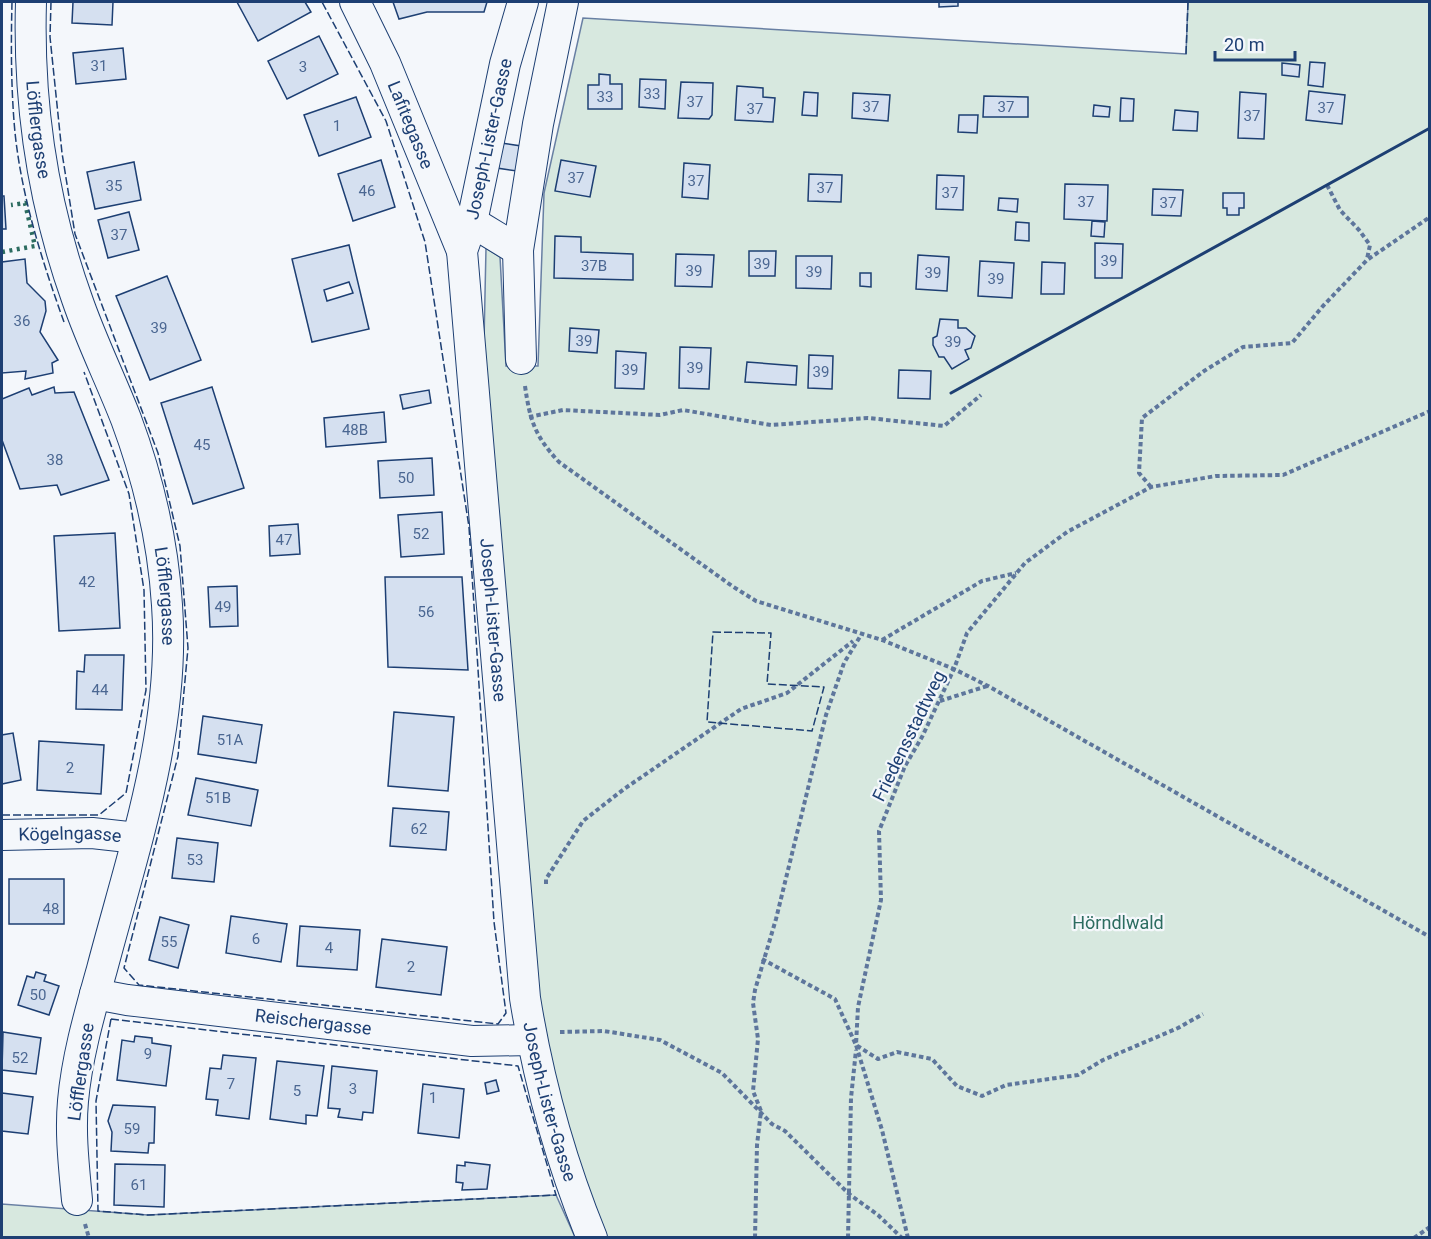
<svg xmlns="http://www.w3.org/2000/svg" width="1431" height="1239" viewBox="0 0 1431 1239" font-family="Roboto,sans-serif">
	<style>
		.green { fill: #d7e8df; stroke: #687fa3; stroke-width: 1.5 }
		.building { fill: #d5e0f0; stroke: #1d3f73; stroke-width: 1.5; fill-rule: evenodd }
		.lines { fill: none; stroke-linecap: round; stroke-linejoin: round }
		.minor-casing { stroke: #1d3f73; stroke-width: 32 }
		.path { stroke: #5e769c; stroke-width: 4; stroke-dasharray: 4.5 3; stroke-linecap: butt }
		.minor { stroke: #f4f7fb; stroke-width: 30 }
		.hedge { stroke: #2c6c60; stroke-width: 4.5; stroke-dasharray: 3 4.5; stroke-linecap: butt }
		.fence { stroke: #1d3f73; stroke-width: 1.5; stroke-dasharray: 8 3; stroke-linecap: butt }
		.wall { stroke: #1d3f73; stroke-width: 3 }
		.labels { text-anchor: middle; stroke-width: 4.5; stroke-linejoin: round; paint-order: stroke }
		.number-label { font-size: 15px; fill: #4b6792 }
		.street-label { font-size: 18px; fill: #1d3f73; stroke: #f4f7fb }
		.park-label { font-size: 18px; fill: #2c6c60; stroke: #f4f7fb }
	</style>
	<rect width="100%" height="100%" fill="#f4f7fb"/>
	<g class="green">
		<polygon points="1188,2 1429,2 1429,1237 606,1237 581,1181 548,1053 537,990 484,341 486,248 500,257 506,366 538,366 544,193 583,18 1186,54"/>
		<polygon points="556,1195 575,1237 2,1237 2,1204 148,1215"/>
	</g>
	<g class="building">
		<polygon points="73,2 113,2 112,25 72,23"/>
		<polygon points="237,2 305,2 311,12 258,41"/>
		<polygon points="393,2 487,2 484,12 427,12 399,19"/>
		<polygon points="925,2 958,2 958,6 939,7 939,2"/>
		<polygon points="319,36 338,74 287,99 268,61"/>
		<polygon points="123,48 126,79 76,84 73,53"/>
		<polygon points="1310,62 1325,63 1323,87 1308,85"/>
		<polygon points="1282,63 1300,65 1299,77 1282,75"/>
		<polygon points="599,74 610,75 610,84 622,84 622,109 588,109 588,85 599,85"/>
		<polygon points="640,79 666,80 665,109 639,107"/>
		<polygon points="681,82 713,83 712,115 709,119 678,118"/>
		<polygon points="737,86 763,88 763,97 775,98 773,122 735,120"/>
		<polygon points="1309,91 1345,95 1342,124 1306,120"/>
		<polygon points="804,92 818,93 817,116 802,115"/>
		<polygon points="1240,92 1266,94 1264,139 1238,138"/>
		<polygon points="853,93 890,95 888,121 852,118"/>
		<polygon points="984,96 1028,97 1028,117 983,117"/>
		<polygon points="356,97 371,137 319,156 304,115"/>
		<polygon points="1121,98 1134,99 1133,121 1120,121"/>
		<polygon points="1094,105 1110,107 1109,117 1093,116"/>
		<polygon points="1175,110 1198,112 1197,131 1173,130"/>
		<polygon points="959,115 978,115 977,133 958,132"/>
		<polygon points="501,143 521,146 517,171 497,168"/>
		<polygon points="381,160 395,207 353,221 338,174"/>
		<polygon points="561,160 596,166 590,197 555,191"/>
		<polygon points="134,162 141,200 95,209 87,172"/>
		<polygon points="684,163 710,165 708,199 682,197"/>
		<polygon points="809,174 842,175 841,202 808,201"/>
		<polygon points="937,175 964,176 963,210 936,209"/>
		<polygon points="1065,184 1108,185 1107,221 1064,219"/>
		<polygon points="1153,189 1183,190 1181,216 1152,215"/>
		<polygon points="1223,193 1244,193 1244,208 1239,208 1239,215 1227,215 1227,208 1223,208"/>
		<polygon points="2,196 4,196 6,229 2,229"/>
		<polygon points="999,198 1018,199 1017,212 998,210"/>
		<polygon points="129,212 139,250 108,258 98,220"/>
		<polygon points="1092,221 1105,222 1104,237 1091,236"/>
		<polygon points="1016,222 1029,223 1029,241 1015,240"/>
		<polygon points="555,236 581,237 581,252 633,254 633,280 554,278"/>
		<polygon points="1095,243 1123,244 1122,278 1095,278"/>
		<path d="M349,245L369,329L312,342L292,259ZM349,282L353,293L327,301L324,290Z"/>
		<polygon points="749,251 776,251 775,276 749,276"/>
		<polygon points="676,254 714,255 712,287 675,286"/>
		<polygon points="918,255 949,257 947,291 916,289"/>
		<polygon points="796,256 832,256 831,289 796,288"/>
		<polygon points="25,259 27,283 45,301 46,311 40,332 58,360 52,363 53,373 25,379 26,371 2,373 2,262"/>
		<polygon points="980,261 1014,263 1012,298 978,296"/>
		<polygon points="1042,262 1065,263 1064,294 1041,294"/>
		<polygon points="860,273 871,273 871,287 860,286"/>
		<polygon points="167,276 201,360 150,380 116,296"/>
		<polygon points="940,319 958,320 958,328 966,328 975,336 971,348 965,350 969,359 952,369 944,357 939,357 933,345 933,338 937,336"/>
		<polygon points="570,328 599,330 597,353 569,351"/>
		<polygon points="680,347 711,348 709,389 679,388"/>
		<polygon points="616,351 646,353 644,389 615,388"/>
		<polygon points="809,355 833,356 832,389 808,388"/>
		<polygon points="747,362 797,366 796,385 745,382"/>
		<polygon points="899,370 931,371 930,399 898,398"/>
		<polygon points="54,387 55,393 74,392 109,480 61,495 57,485 20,489 2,440 2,399 29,388 32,395"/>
		<polygon points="212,387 244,488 193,504 161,403"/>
		<polygon points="429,390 431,403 403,409 400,395"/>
		<polygon points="384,412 386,442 326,447 324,418"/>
		<polygon points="432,458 434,495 380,498 378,461"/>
		<polygon points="442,512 444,554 401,557 398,515"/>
		<polygon points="298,524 300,554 270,556 269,526"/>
		<polygon points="115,533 120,628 59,631 54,536"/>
		<polygon points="385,577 462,577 468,670 388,667"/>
		<polygon points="237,586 238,626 210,627 208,587"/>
		<polygon points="85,655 124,655 122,710 76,709 77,671 84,672"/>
		<polygon points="394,712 454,717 448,791 388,786"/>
		<polygon points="203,716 262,725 256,763 198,754"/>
		<polygon points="13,733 21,780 2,784 2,735"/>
		<polygon points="39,741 104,745 101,794 37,790"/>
		<polygon points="196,778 258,790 251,826 188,815"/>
		<polygon points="393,808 449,812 446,850 390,846"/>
		<polygon points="177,838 218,843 214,882 172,878"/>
		<rect x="9" y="879" width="55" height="45"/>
		<polygon points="231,916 287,924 281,962 226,953"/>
		<polygon points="160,917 189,925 178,968 149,960"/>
		<polygon points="300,926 360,930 357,970 297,966"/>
		<polygon points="382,939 447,947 441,995 376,987"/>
		<polygon points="36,972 46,975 44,981 59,986 49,1015 18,1005 27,976 34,978"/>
		<polygon points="3,1032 41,1038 36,1074 2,1070"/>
		<polygon points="135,1036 152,1038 152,1043 171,1046 166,1086 117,1080 122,1040 134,1042"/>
		<polygon points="223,1055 256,1058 249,1119 216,1115 218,1100 206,1099 210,1068 221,1069"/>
		<polygon points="277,1061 324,1066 317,1116 306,1115 306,1124 270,1119"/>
		<polygon points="332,1066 377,1071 373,1113 363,1112 362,1120 338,1117 340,1109 328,1108"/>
		<polygon points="496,1080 499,1091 487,1094 485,1083"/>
		<polygon points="423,1084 464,1089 459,1138 418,1133"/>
		<polygon points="2,1093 33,1097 28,1134 2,1131"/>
		<polygon points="113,1105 155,1107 154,1143 149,1143 148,1153 111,1151 112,1132 108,1121"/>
		<polygon points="465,1162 490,1165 487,1189 462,1190 463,1183 456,1182 457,1165 465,1166"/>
		<polygon points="115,1164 165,1165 164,1207 114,1205"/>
	</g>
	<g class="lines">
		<g class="minor-casing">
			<g id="minor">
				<path id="s1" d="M31,2C28,102 43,204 77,299C91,340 110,378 126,419C148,478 163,542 167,605C176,729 133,851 102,969C90,1012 77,1056 73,1101C70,1134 74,1167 77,1200"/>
				<path id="s2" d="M355,2L385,63L462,251"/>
				<path id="s3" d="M523,2L505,64L472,222L462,251L525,998C538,1079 561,1162 592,1238"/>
				<polyline points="472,222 518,250"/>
				<polyline points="521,359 518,250 538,124 563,2"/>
				<path id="s4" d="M2,835L92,833L137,838"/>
				<path id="s5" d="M95,994L127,1000L472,1041L532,1040"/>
			</g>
		</g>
		<g class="path">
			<polyline points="1327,185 1340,210 1359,230 1370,245 1367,259"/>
			<path d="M525,386C530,421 535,436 559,462L732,586L756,601L882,640L954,669L967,633L1025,563L1067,532L1151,487L1216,476L1283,475L1430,411"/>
			<polyline points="529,417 563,410 660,415 683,410 771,425 868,418 944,426 981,395"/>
			<polyline points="1151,487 1139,473 1142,418 1204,371 1243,347 1292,343 1323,306 1367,260 1430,217"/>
			<polyline points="882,640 982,581 1016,573"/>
			<polyline points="940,701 987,686"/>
			<polyline points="546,884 546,879 583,821 624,789 741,709 787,693 853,641"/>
			<polyline points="762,959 835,999 856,1045 878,1059 897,1052 932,1059 957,1086 982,1096 1006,1085 1078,1075 1103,1060 1178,1028 1203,1014"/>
			<polyline points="560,1032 604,1031 660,1040 722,1073 772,1124 785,1131 849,1194 878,1215 902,1238"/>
			<polyline points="85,1224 89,1238"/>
			<polyline points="755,1238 757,1145 761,1111 753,1091 758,1039 753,1003 755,990 776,919 826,715 844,663 861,635"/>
			<polyline points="848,1238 851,1098 856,1050"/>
			<polyline points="908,1238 882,1130 856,1045 858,1007 881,900 879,831 905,766 922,737 954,669 988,686 1430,937"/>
			<polyline points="1414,1238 1430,1227"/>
		</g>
		<use href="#minor" class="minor"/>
		<polyline class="hedge" points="2,252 35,246 25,203 11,205"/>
		<g class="fence">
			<path d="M12,2C11,41 11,82 14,121C19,189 41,258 64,322"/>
			<polyline points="51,2 50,37 62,153 75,234 158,453 180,546 188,648 178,756 124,968 139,985 498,1024 506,1013 494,922 469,527 425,242 386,121 322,2"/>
			<polyline points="1186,54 1188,2"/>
			<polygon points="713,632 771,633 767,684 824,687 812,731 707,722"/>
			<polyline points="2,815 99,815 126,793 146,690 144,590 129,494 84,372"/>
			<polygon points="111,1019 518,1066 556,1195 148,1215 98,1211 96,1101"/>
		</g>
		<polyline class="wall" points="951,393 1430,128"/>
	</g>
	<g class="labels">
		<g class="number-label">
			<text x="99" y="71">31</text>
			<text x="303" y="72">3</text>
			<text x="652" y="99">33</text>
			<text x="605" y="102">33</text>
			<text x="695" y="107">37</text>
			<text x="871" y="112">37</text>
			<text x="1006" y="112">37</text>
			<text x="1326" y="113">37</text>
			<text x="755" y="114">37</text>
			<text x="1252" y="121">37</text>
			<text x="337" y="131">1</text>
			<text x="576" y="183">37</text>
			<text x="696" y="186">37</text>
			<text x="114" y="191">35</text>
			<text x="825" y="193">37</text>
			<text x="367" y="196">46</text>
			<text x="950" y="198">37</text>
			<text x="1086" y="207">37</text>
			<text x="1168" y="208">37</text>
			<text x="119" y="240">37</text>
			<text x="1109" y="266">39</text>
			<text x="762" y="269">39</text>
			<text x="594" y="271">37B</text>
			<text x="694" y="276">39</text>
			<text x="814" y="277">39</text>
			<text x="933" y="278">39</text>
			<text x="996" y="284">39</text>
			<text x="22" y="326">36</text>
			<text x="159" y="333">39</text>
			<text x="584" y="346">39</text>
			<text x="953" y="347">39</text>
			<text x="695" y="373">39</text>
			<text x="630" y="375">39</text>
			<text x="821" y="377">39</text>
			<text x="355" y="435">48B</text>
			<text x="202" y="450">45</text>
			<text x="55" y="465">38</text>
			<text x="406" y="483">50</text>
			<text x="421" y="539">52</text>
			<text x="284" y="545">47</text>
			<text x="87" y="587">42</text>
			<text x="223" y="612">49</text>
			<text x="426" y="617">56</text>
			<text x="100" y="695">44</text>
			<text x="230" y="745">51A</text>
			<text x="70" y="773">2</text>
			<text x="218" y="803">51B</text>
			<text x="419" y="834">62</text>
			<text x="195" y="865">53</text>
			<text x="51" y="914">48</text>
			<text x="256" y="944">6</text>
			<text x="169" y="947">55</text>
			<text x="329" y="953">4</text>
			<text x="411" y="972">2</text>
			<text x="38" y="1000">50</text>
			<text x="148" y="1059">9</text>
			<text x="20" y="1063">52</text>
			<text x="231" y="1089">7</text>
			<text x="353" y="1094">3</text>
			<text x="297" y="1096">5</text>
			<text x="433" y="1103">1</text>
			<text x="132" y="1134">59</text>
			<text x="139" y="1190">61</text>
		</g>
		<g class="street-label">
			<text dy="6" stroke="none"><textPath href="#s2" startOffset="135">Lafitegasse</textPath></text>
			<text dy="6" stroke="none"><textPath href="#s1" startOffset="128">Löfflergasse</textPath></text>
			<text transform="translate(489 139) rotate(-78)" y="6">Joseph-Lister-Gasse</text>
			<text dy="6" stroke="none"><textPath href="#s1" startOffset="614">Löfflergasse</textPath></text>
			<text dy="6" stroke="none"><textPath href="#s3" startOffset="627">Joseph-Lister-Gasse</textPath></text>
			<text transform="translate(909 736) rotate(-64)" y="6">Friedensstadtweg</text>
			<text dy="6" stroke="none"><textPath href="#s4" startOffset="68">Kögelngasse</textPath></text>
			<text dy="6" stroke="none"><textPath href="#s5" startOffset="220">Reischergasse</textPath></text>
			<text transform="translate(81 1072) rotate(-82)" y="6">Löfflergasse</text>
			<text dy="6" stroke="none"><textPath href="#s3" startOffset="1113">Joseph-Lister-Gasse</textPath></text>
		</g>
		<g class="park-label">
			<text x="1118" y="929">Hörndlwald</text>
		</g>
	</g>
	<rect width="1431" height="1239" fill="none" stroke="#1d3f73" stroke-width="6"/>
	<path d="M1215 51v9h80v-9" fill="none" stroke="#1d3f73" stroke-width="3"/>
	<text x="1224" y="51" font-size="18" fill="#1d3f73" stroke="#f4f7fb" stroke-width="4.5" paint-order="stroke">20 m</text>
</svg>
